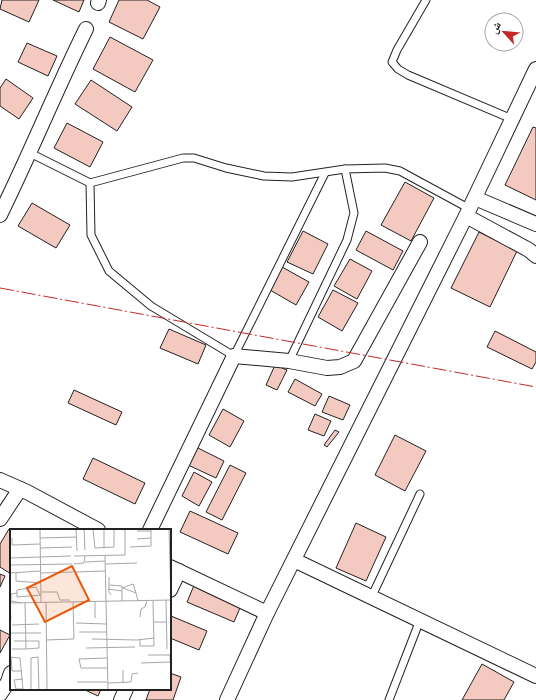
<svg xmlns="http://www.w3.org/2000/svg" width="536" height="700" viewBox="0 0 536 700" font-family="Manrope,'Noto Naskh Arabic',sans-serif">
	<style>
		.building { fill: #f3c9c0; stroke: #222 }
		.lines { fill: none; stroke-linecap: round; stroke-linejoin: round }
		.service-casing { stroke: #222; stroke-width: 9 }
		.minor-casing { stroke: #222; stroke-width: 16 }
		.service { stroke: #fff; stroke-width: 7 }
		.minor { stroke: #fff; stroke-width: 14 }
		.power { stroke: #c62828; stroke-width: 1; stroke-dasharray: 14 3 2 3; stroke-linecap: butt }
		.inset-road { fill: none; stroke: #a7a7a7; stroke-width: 1 }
		.view { fill: #e8590c; fill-opacity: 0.15; stroke: #e8590c; stroke-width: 2 }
		.inset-edge { fill: none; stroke: #222; stroke-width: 2 }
	</style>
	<rect width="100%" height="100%" fill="#fff"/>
	<g class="building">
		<polygon points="2,0 39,0 29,22 0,9"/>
		<polygon points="53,0 84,0 79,12"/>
		<polygon points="119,0 147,0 160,7 143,39 109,22"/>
		<polygon points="110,37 153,60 135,92 93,69"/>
		<polygon points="27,43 57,56 48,76 18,62"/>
		<polygon points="6,79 33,98 19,119 0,106 0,88"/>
		<polygon points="91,80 132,107 117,131 75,104"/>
		<polygon points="67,123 103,142 90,167 54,148"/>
		<polygon points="533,127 536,128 536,200 505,185"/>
		<polygon points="405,182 434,198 411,241 381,225"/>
		<polygon points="32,203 70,225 56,248 18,226"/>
		<polygon points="303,231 328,244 313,274 287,262"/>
		<polygon points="366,231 403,251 393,270 356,250"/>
		<polygon points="479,232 517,251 490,307 451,288"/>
		<polygon points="350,259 372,271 357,299 334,286"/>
		<polygon points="282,267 309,282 296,305 270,290"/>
		<polygon points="333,290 358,303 342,331 318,317"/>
		<polygon points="169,329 206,345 198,364 160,348"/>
		<polygon points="495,331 536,352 536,362 532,369 487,347"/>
		<polygon points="275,365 287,370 277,390 266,385"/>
		<polygon points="295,379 322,394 315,406 288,392"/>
		<polygon points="74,390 122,412 116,425 68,403"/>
		<polygon points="329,396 350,405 343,420 322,412"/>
		<polygon points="223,409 244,421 230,447 209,435"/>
		<polygon points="315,414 331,421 324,436 308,430"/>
		<polygon points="335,430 339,432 327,447 324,445"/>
		<polygon points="395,435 426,451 405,491 375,475"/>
		<polygon points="196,447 224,461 216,478 188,465"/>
		<polygon points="93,458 145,483 135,504 83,479"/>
		<polygon points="230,465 246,473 222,520 206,512"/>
		<polygon points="194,472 212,482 199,506 182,496"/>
		<polygon points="190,511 238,533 228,554 180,532"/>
		<polygon points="356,523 386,537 366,581 336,568"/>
		<polygon points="9,529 11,530 11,574 0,567 0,544"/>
		<polygon points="0,574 5,576 0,587"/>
		<polygon points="195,583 242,603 234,622 187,602"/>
		<polygon points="171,616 207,631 199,650 170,638"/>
		<polygon points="0,630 10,635 0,653"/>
		<polygon points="482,664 514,682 504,700 462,700"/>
		<polygon points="170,673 181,677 173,700 146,700 150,689 170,689"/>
		<polygon points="83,689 101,689 98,696"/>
	</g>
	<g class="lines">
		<g class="service-casing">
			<g id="service">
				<polyline points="426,0 397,50 392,62 398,69 408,75 512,119"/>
				<polyline points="30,153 90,183 183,158 194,158 226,168 264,176 292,177 345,169 385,168 400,171 470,209"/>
				<polyline points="90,183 91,235 109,271 151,306 234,356 325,173"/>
				<polyline points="289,361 347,240 354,213 345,169"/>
				<polyline points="371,598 420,494"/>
				<polyline points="389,700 420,620"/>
			</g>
		</g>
		<g class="minor-casing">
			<g id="minor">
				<polyline points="98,3 99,0"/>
				<polyline points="475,198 536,224"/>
				<path d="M0,215C30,154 56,90 86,29"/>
				<polyline points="466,216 529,250 536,256"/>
				<polyline points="0,480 27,492 98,530"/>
				<polyline points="0,519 20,489"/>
				<polyline points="150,530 234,356 289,361 327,368 340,367 354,361 420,242"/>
				<polyline points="294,560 536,676"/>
				<polyline points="170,567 267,613"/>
				<polyline points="170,590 179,571"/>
				<polyline points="0,694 8,682 11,673"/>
				<polyline points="121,700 126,689"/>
				<polyline points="227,700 267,613 466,216 536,69"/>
			</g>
		</g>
		<use href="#service" class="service"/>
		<use href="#minor" class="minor"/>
		<polyline class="power" points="0,288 536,387"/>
	</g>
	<g transform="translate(10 529)">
		<rect width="161" height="161" fill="#fff"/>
		<path class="inset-road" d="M30,0L31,73M66,0L67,22M74,0L75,21M83,0L85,19L104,18V0M94,0V18M159,0L161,71M127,2H141M2,9V16L30,15M30,9L67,8M127,10L141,9M120,18L141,17V0M30,19L62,18M64,27L115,26V0M95,27L98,161M0,29L61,27M75,33L95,32M64,35L74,34L75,27M95,35L127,34M0,36L62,35M65,43L95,42M0,44L31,42M6,44V52L31,54M31,44L63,43M99,48V63L101,66M100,56L112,57V72M112,59L123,55L126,64M113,59L126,64L128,72M98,60L112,62M31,63H47L50,71H60M7,64L1,65V72L12,74M30,66L26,58L7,61V68L31,66M156,71L157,120M36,73L37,161M85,73V89M130,88L131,80L135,78L137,72M1,90L0,74L161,71M144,93H157M66,94L96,95M2,96L29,95M69,103H97M0,104H31M82,110L127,111L144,109M130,110V117H144L143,72M36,111L64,110L63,73M4,112H29V119L16,120M76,119L125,118M2,120H16L15,74M138,126H160L161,150M0,128L10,129L13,161M1,128L2,142H12M97,129L69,130L71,139H97M131,134L161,133M113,141V154M13,150L4,151L6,160H13M67,153H97M98,154L121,153L122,145L128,144M21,161V129L28,128L29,161"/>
		<path class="view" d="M62,37L79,71L35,93L17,59Z"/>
		<rect width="161" height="161" class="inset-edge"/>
	</g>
	<g transform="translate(504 32) rotate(297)"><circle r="19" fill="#ffffff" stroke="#a7a7a7"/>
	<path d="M0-3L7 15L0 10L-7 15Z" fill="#c62828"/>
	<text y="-6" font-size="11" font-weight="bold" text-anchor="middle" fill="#222222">ش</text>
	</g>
</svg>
